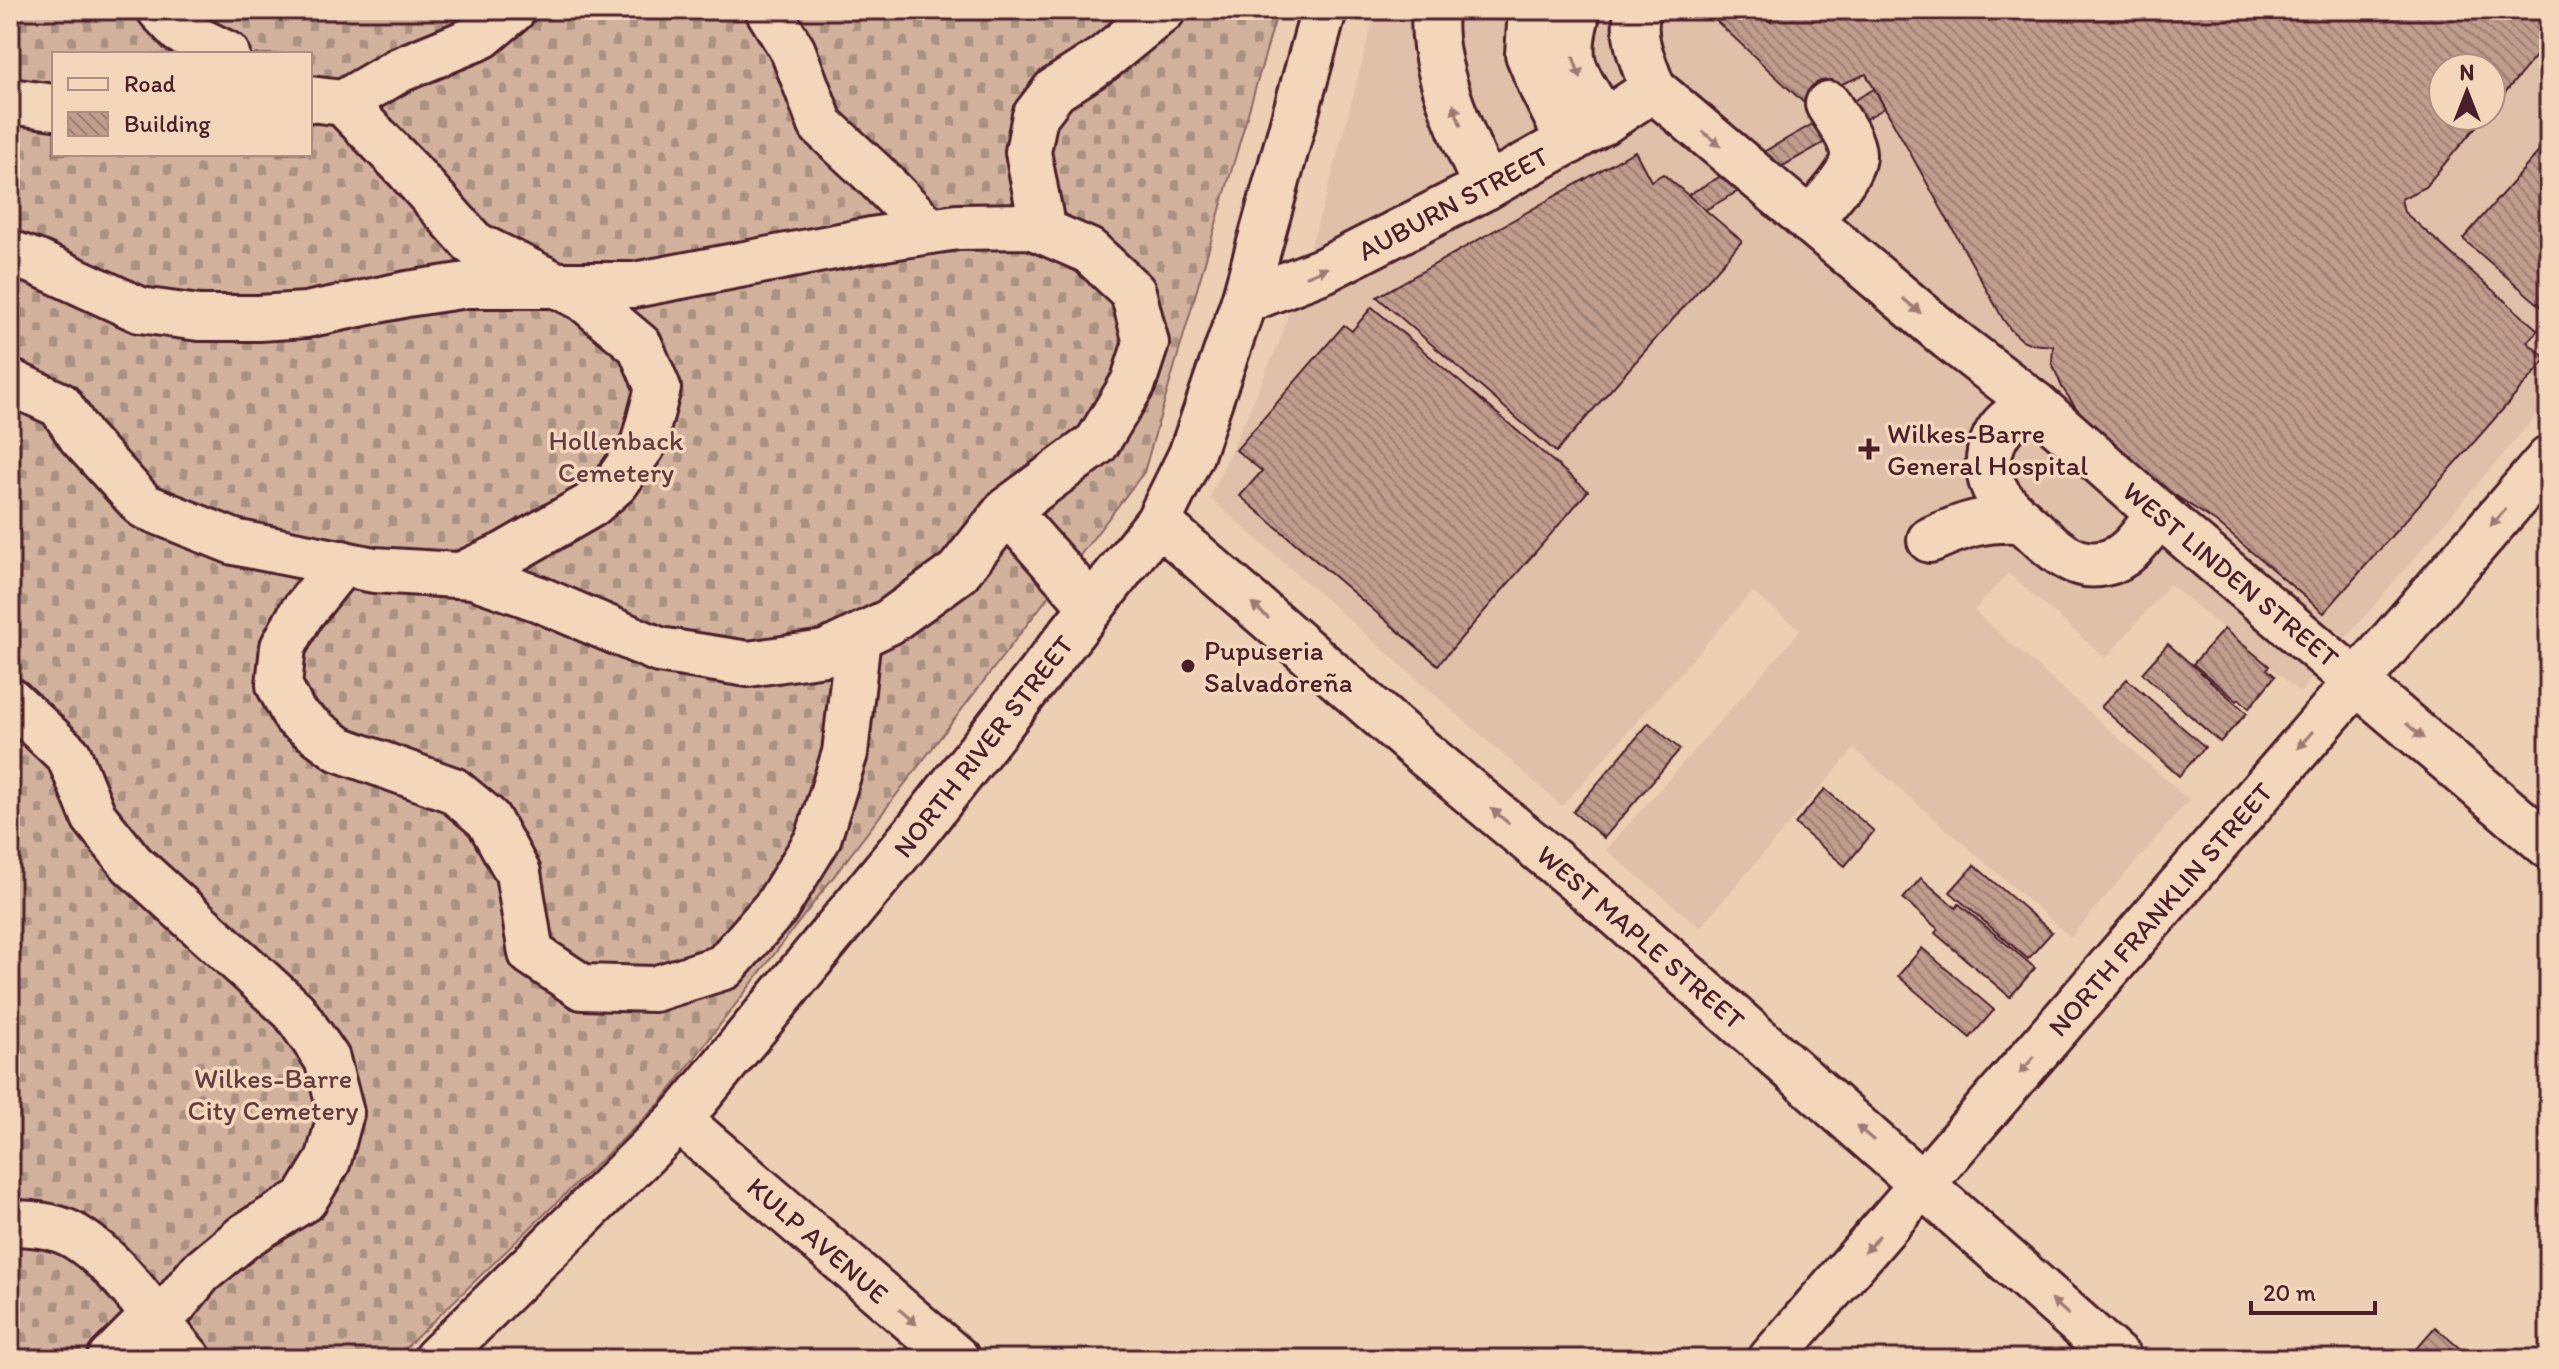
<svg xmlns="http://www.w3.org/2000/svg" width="2559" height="1369" viewBox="0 0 2559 1369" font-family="Itim,sans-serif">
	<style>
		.built { fill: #e0c0a8; fill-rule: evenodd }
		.cemetery { fill: url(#cemetery-stones); stroke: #8e6864; stroke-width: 2; fill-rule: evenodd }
		.building { fill: url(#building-back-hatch); stroke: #4a1f2b; stroke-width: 2 }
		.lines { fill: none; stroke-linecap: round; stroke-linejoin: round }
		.minor-casing { stroke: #4a1f2b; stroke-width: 50 }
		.major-casing { stroke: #4a1f2b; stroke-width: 50 }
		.minor { stroke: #f4d6ba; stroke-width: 44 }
		.major { stroke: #f4d6ba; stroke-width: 44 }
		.oneway { fill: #9f7a72 }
		.poi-dot { fill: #4a1f2b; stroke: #f4d6ba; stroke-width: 3 }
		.labels { text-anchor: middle; stroke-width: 7; stroke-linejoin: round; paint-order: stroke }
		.street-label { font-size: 28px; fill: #4a1f2b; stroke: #f4d6ba }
		.poi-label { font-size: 28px; fill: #4a1f2b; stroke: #f4d6ba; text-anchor: start }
		.park-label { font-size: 28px; fill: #653c42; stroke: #f4d6ba }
	</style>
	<defs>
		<pattern id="cemetery-stones" width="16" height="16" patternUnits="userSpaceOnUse" patternTransform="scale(2)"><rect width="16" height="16" fill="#d2b29d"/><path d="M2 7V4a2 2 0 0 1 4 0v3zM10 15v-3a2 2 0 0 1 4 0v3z" fill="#ac9080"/></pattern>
		<pattern id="building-back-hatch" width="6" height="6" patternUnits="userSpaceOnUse" patternTransform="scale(2)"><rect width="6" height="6" fill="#c09d8d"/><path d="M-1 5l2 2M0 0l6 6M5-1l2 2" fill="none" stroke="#9e7f73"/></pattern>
	</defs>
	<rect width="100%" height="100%" fill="#edcfb4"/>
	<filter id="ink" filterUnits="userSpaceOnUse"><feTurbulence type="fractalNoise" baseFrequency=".0125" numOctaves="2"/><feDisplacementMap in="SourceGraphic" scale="16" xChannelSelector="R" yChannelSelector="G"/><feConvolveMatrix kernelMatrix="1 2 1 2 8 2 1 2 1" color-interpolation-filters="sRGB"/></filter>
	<g filter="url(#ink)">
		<path class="built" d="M1376,10H2549V400L2300,692L2170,584L2106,658L2008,573L1974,611L2189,800L2071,937L1854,749L1700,927L1606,850L1801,630L1752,592L1562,806L1210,498L1279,343L1324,204ZM2443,68H2491V116H2443Z"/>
		<path class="cemetery" d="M10,10H1278L1144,472L660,1103L394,1359H10ZM54,54H310V154H54Z"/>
		<g class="building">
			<polygon points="1716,10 1754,10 1772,23 1764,10 2549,10 2549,41 2491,109 2491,68 2443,68 2443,116 2485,116 2425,187 2401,199 2404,212 2538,330 2527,342 2547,359 2324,613 2216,522 2129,465 2089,427 2062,387 2052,363 2053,346 2032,344 2022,340 2011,330 2003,319 1866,74 1839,85 1842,88 1817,115 1711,16"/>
			<polygon points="1874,89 1885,108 1705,210 1688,195"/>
			<polygon points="2549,140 2549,304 2544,309 2463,239"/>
			<polygon points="1635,151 1651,181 1663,174 1742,241 1556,452 1377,297"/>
			<polygon points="1372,307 1588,491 1438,665 1240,496 1262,471 1236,450 1344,325 1352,331"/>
			<polygon points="2224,629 2269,666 2267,669 2275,676 2249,708 2239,699 2237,701 2193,664"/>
			<polygon points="2168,644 2247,713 2220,742 2142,673"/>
			<polygon points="2127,679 2205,747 2179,776 2101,707"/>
			<polygon points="1649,723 1680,749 1604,838 1573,812"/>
			<polygon points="1825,789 1874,831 1845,866 1795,824"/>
			<polygon points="1974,865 2052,932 2028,959 1950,892"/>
			<polygon points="1921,878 1956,908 1959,904 2035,968 2010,997 1935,933 1938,929 1903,899"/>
			<polygon points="1922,948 1994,1010 1970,1038 1898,976"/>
			<polygon points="2435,1327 2472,1359 2407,1359"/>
		</g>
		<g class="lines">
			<g class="minor-casing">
				<g id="minor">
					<polyline points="160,10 180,31 227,54"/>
					<polyline points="768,10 793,51 821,125 874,174 930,231"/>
					<path d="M1435,10C1429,66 1463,137 1486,187"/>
					<polyline points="1531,10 1528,54 1542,88 1569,142"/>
					<path d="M1578,10C1574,26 1569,46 1573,63C1578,83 1594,103 1605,121"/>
					<path d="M1638,10C1630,37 1644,64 1653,89"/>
					<polyline points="1653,89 1949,338 2036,405 2159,514 2549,846"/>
					<polyline points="310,99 343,103 408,170 474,244 583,298 640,346 658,388 643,445 616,483 591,505 504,555 461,575"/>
					<polyline points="10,101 54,107"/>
					<polyline points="343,103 399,70 482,36 513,10"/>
					<path d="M1809,221C1821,206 1854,174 1853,154C1852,137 1836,118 1828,104"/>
					<polyline points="1043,231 1028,152 1035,116 1055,90 1103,59 1163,10"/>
					<polyline points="10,253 38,263 140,310 199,318 259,318 306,315 407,294 467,285 634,285 871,240 957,227 1031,226 1089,251 1133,292 1146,343 1133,383 1097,443 1007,510"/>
					<polyline points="1244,301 1324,270 1486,187 1605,121 1653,89"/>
					<polyline points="10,382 60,405 81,437 144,506 234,542 374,570 473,576 539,599 659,650 748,664 825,653 889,622 958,572 1007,510 1092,607"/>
					<path d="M2036,405C2027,410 2016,414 2009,420C1999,428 1993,439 1990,452C1983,487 2006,507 2031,528C2052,547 2074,571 2105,563C2130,558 2144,532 2159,514"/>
					<polyline points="1158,522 1421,751 1617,914 2119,1359"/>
					<path d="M1930,540C1966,524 1983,518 2022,520"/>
					<polyline points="342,563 301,614 283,647 279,685 295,716 339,749 453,790 488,819 518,873 531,953 582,987 654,989 724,967 777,906 818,839 845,753 858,637"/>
					<polyline points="10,700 69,756 94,817 132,864 294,1011 327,1059 341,1113 328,1161 305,1199 246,1235 200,1273 174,1305 154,1315 110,1359"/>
					<polyline points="679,1120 957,1359"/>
					<path d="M10,1223C31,1223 58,1226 76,1237C124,1267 152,1318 189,1359"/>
					<polyline points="1771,1359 2549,459"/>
				</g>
			</g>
			<g class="major-casing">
				<polyline id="major" points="436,1359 679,1120 920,827 1158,522 1191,455 1244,301 1324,10"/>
			</g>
			<use href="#minor" class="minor"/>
			<use href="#major" class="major"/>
		</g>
		<defs><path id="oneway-solid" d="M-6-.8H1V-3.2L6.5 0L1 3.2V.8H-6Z" transform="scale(2)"/></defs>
		<g class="oneway">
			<use href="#oneway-solid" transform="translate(1577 68) rotate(71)"/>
			<use href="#oneway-solid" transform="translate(1457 115) rotate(-109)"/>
			<use href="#oneway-solid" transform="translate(1712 139) rotate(40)"/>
			<use href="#oneway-solid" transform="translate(1317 272) rotate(-22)"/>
			<use href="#oneway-solid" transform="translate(1912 306) rotate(40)"/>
			<use href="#oneway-solid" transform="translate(2498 518) rotate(131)"/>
			<use href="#oneway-solid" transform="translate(1260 611) rotate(-139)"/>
			<use href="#oneway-solid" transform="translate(2415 731) rotate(41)"/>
			<use href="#oneway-solid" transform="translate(2305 740) rotate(131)"/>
			<use href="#oneway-solid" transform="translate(1500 816) rotate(-140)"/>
			<use href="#oneway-solid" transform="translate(2027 1065) rotate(131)"/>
			<use href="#oneway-solid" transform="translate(1865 1133) rotate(-139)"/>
			<use href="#oneway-solid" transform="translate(1872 1244) rotate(131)"/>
			<use href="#oneway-solid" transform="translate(2060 1307) rotate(-138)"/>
			<use href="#oneway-solid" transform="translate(908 1317) rotate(41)"/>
		</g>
	</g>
	<g class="poi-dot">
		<path d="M1865 437h8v8h8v8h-8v8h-8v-8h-8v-8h8z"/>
		<circle cx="1188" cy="666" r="8"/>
	</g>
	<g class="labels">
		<g class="street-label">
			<text transform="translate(1453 203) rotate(-28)" y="10">AUBURN STREET</text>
			<text transform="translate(2231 574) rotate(40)" y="10">WEST LINDEN STREET</text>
			<text transform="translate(983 746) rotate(-52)" y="10">NORTH RIVER STREET</text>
			<text transform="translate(2160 909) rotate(-49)" y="10">NORTH FRANKLIN STREET</text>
			<text transform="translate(1641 937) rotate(41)" y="10">WEST MAPLE STREET</text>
			<text transform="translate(818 1240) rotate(41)" y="10">KULP AVENUE</text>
		</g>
		<g class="poi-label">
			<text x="1887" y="443">Wilkes-Barre<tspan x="1887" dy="32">General Hospital</tspan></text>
			<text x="1204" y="660">Pupuseria<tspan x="1204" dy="32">Salvadoreña</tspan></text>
		</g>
		<g class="park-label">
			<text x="616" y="450">Hollenback<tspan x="616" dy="32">Cemetery</tspan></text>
			<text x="273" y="1088">Wilkes-Barre<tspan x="273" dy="32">City Cemetery</tspan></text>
		</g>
	</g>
	<rect width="2559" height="1369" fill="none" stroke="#f4d6ba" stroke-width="40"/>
	<rect x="20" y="20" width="2519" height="1329" fill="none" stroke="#4a1f2b" stroke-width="3" filter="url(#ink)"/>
	<rect x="52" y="52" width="260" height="104" fill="#f4d6ba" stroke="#b08d81" stroke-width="2"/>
	<rect x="68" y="78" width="40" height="12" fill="#f4d6ba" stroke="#b08d81" stroke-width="2"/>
	<text x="124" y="92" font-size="24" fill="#4a1f2b">Road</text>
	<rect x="68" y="112" width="40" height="24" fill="url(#building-back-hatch)" stroke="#b08d81" stroke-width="2"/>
	<text x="124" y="132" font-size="24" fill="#4a1f2b">Building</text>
	<g transform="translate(2467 92)"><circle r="38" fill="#f4d6ba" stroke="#b08d81" stroke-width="2"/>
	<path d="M0-6L14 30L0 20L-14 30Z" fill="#4a1f2b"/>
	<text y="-12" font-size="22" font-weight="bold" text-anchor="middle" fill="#4a1f2b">N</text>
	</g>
	<path d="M2251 1301v12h124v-12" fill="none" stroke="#4a1f2b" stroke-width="4"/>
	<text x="2263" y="1301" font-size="24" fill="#4a1f2b" stroke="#f4d6ba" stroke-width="6" paint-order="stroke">20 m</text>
</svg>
